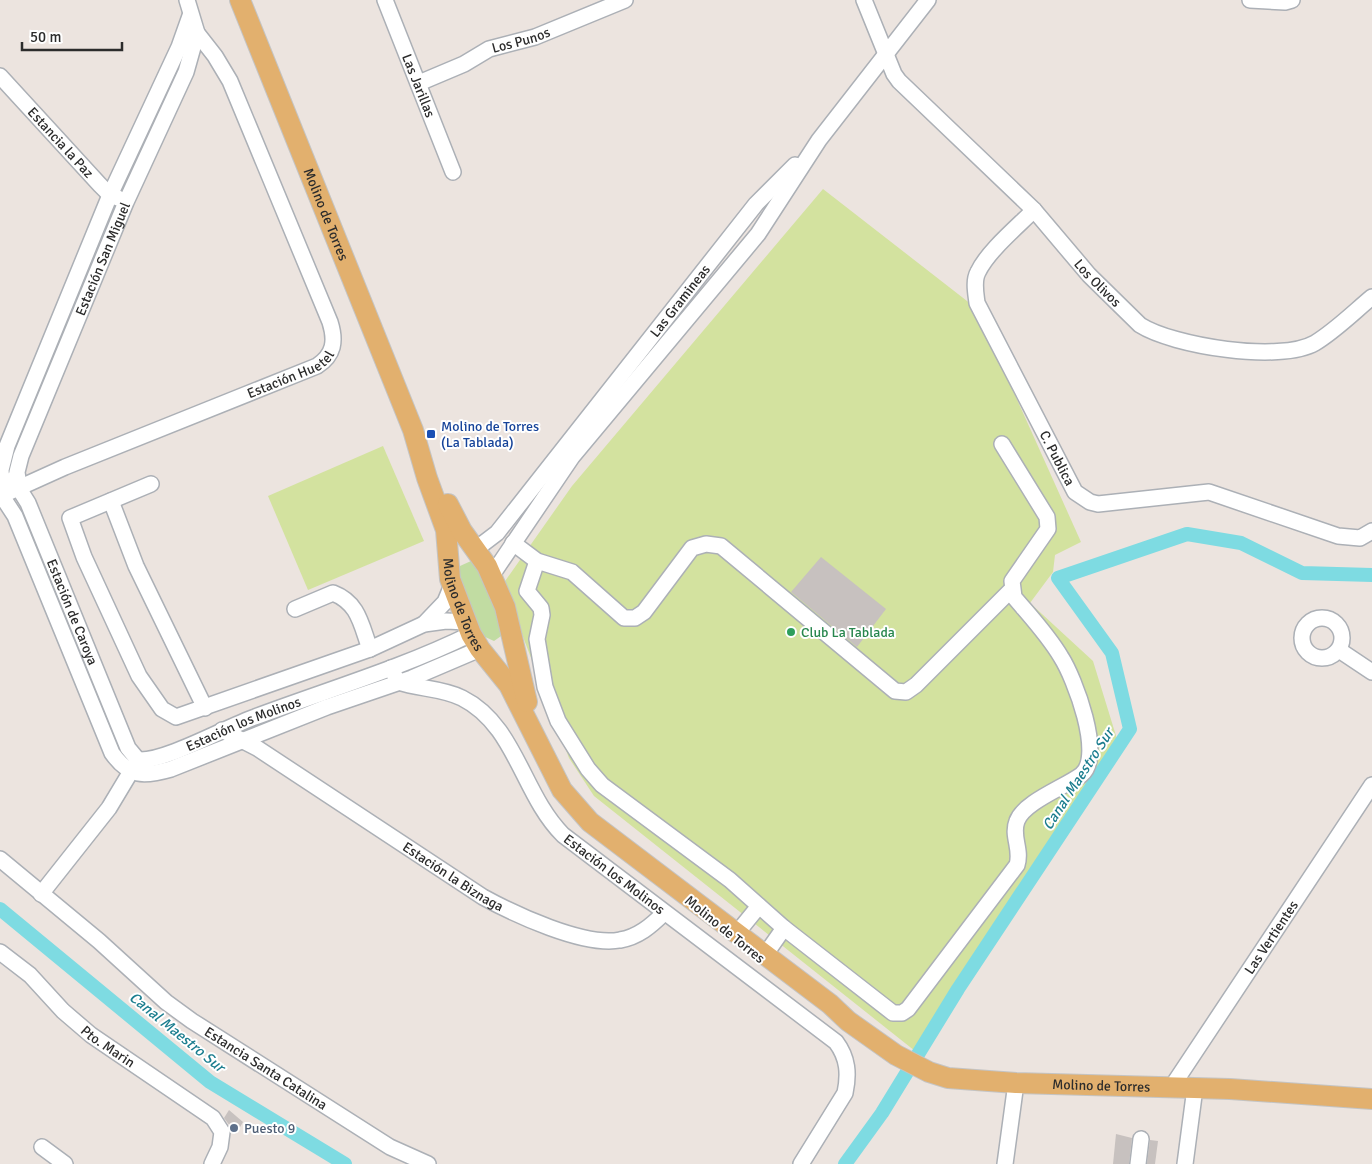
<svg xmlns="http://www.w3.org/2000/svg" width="1372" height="1164" viewBox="0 0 1372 1164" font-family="Signika,sans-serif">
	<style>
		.green { fill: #c1dca2 }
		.pitch { fill: #d3e29f }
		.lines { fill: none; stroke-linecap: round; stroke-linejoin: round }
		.canal { stroke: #7edbe2; stroke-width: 14 }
		.building { fill: #c7c1bf }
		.minor-casing { stroke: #acb0b6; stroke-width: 18 }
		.major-casing { stroke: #c4c4c4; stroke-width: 22 }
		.minor { stroke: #fff; stroke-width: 15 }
		.major { stroke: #e2b06e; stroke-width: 20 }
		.transit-dot { fill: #1a4fb4; stroke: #fff; stroke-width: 2 }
		.leisure-dot { fill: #2e9e5b; stroke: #fff; stroke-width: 2 }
		.service-dot { fill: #5c6f8a; stroke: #fff; stroke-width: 2 }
		.labels { text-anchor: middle; stroke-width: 4; stroke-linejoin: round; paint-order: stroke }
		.street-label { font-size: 14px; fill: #2c2c2c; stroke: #fff }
		.transit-label { font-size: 14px; fill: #164399; stroke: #fff; text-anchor: start }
		.leisure-label { font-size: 14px; fill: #27864d; stroke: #fff; text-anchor: start }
		.service-label { font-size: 14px; fill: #4e5e75; stroke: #fff; text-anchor: start }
		.water-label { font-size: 15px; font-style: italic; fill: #1c7e8f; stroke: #fff }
	</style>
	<rect width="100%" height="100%" fill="#ece4df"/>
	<polygon class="green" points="471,561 482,568 504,634 494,641 483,636 458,579 460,566"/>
	<g class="pitch">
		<polygon points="823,189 976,308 1081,542 1055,555 1053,572 1030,603 1093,661 1117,739 1026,885 915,1051 594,796 569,758 503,584 572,486"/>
		<polygon points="383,446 424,541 308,590 268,496"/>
	</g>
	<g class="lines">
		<g class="canal">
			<polyline points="0,909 210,1082 345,1164"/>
			<polyline points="845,1164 882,1113 958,989 1130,729 1112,653 1058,578 1187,534 1241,543 1302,573 1372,575"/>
		</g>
	</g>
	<g class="building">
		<polygon points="821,557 886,609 857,647 791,592"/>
		<polygon points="229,1110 243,1122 236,1134 224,1118"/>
		<polygon points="1116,1134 1132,1138 1129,1164 1113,1164"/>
		<polygon points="1150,1140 1158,1141 1155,1164 1147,1164"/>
	</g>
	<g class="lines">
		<g class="minor-casing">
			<g id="minor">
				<path id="s1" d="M385,0L453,172"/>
				<path id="s2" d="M864,0L894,74L899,81L1034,210L1089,275L1140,325C1173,346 1280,363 1315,343C1335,331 1354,312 1372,297"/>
				<polyline points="1250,0 1285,2 1292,0"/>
				<path id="s3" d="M0,76L100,185L110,195L118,198"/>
				<path id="s4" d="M419,83L464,64L489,49L535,37L625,0"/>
				<path id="s5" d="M1034,210C1017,227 988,251 978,272C973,281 976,294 977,303L1075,492L1090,502L1098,504L1209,492L1338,536L1360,538L1372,531"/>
				<path id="s6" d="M13,479L28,503L128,748L138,760"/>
				<polyline points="151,484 70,518 84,557 139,676 162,709 176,717 370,649 424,624 446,621 467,622"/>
				<path id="s7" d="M19,486L17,472L21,456L126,202L186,72L197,33"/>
				<path d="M0,493L15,516L112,753C129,777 143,777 171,769L327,707L412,678L480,649"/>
				<path id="s8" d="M3,495L65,467L317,366C334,355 336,341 330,322L230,81L215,56L197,33L187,0"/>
				<polyline points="3,495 1,470 7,446 110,195 179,47 190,16"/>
				<polyline points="111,501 136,566 205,708"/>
				<polyline points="513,543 537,561 572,572 624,618 635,618 644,612 692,548 706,544 721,546 895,691 906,692 916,685 1011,590"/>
				<path id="s9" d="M476,549L497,533L756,204L795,165"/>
				<path d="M537,561L527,591L541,608L542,615L537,639L545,687L558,721L588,769L602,785L730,880L784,928L893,1013H902L908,1009L1017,865C1022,849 1011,836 1017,821C1024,802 1065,787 1081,775C1105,757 1074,677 1061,657C1048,635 1030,616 1014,597L1012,581L1048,529L1047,517L1002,444"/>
				<polyline points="492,575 572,457 758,234 819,140 928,0"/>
				<path d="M295,609L333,593C359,603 361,625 370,649"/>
				<circle cx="1322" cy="638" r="20"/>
				<polyline points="424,624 445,602 452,585"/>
				<polyline points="1339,650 1372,672"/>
				<path id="s10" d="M391,668L398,682C419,689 442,688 462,698C516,725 522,794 563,835L836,1042C848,1058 849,1074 845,1093L801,1164"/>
				<path id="s11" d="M222,730L257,748L483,897C514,914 584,947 620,940C638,937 651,926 664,913"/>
				<path id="s12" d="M138,760C165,762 226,727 255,717C327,690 402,668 471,634"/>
				<path id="s13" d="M0,859L99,941L166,1002L192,1021L390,1147L428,1164"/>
				<polyline points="41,894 109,808 136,763"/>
				<polyline points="737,933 759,906"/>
				<path id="s14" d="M0,952L30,975L63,1011L91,1035L213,1118L222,1132L220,1147L212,1164"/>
				<polyline points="765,955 784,928"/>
				<path id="s15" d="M1171,1088L1372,785"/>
				<polyline points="42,1147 65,1164"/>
				<polyline points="1005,1164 1016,1083"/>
				<polyline points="1138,1164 1141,1139"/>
				<polyline points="1185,1164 1195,1088"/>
			</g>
		</g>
		<g class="major-casing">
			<g id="major">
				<path id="s16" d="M240,0L413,430L427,478L446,530L450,579L471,634L480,649L509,685L562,790L590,822L830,1004L848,1021L896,1055L929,1072L948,1078L1016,1083L1230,1089L1372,1099"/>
				<polyline points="448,504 462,531 487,566 505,607 527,702"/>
			</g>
		</g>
		<use href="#minor" class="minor"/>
		<use href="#major" class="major"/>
	</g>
	<rect class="transit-dot" x="426" y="429" width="10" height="10" rx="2.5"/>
	<circle class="leisure-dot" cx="791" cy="632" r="5"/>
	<circle class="service-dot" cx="234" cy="1128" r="5"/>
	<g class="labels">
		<g class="street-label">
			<text dy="5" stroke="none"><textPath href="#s4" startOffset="111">Los Punos</textPath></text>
			<text dy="5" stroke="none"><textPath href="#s1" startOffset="92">Las Jarillas</textPath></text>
			<text dy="5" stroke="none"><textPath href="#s3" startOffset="90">Estancia la Paz</textPath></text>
			<text dy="5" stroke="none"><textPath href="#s16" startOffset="231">Molino de Torres</textPath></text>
			<text dy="5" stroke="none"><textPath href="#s7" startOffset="244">Estación San Miguel</textPath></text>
			<text dy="5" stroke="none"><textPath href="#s2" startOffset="372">Los Olivos</textPath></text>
			<text dy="5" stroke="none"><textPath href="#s9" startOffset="322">Las Gramineas</textPath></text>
			<text dy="5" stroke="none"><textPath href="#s8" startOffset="312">Estación Huetel</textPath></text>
			<text dy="5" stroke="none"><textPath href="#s5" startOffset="290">C. Publica</textPath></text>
			<text dy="5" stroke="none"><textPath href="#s16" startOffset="646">Molino de Torres</textPath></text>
			<text dy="5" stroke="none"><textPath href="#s6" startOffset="146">Estación de Caroya</textPath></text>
			<text dy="5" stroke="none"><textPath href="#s12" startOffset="112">Estación los Molinos</textPath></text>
			<text dy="5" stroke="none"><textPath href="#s10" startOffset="319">Estación los Molinos</textPath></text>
			<text dy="5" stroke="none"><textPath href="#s11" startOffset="274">Estación la Biznaga</textPath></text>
			<text transform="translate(725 929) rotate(39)" y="5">Molino de Torres</text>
			<text dy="5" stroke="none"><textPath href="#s15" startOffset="181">Las Vertientes</textPath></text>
			<text dy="5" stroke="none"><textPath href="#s14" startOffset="144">Pto. Marin</textPath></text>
			<text dy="5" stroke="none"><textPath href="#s13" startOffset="339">Estancia Santa Catalina</textPath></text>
			<text dy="5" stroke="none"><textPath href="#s16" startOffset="1496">Molino de Torres</textPath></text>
		</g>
		<g class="transit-label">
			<text x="441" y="431">Molino de Torres<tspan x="441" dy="16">(La Tablada)</tspan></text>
		</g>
		<g class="leisure-label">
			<text x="801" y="637">Club La Tablada</text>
		</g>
		<g class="service-label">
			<text x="244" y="1133">Puesto 9</text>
		</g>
		<g class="water-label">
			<text transform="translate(1078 779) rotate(-57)" y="5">Canal Maestro Sur</text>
			<text transform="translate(177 1032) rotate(39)" y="5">Canal Maestro Sur</text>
		</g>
	</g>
	<path d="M22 42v8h100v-8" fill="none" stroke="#2c2c2c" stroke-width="2.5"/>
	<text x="30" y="42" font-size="15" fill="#2c2c2c" stroke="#ffffff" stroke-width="4" paint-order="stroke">50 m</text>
</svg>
